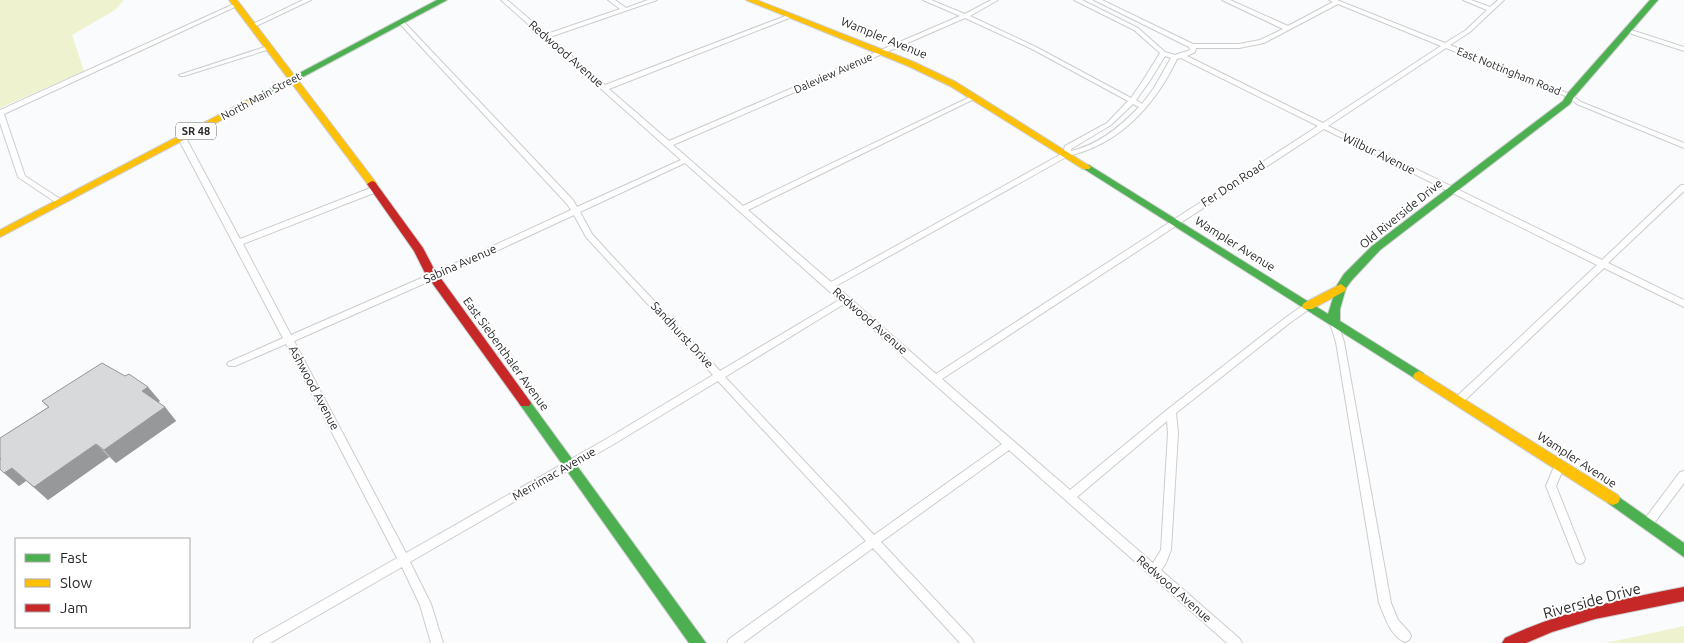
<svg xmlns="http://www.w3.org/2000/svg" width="1684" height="643" viewBox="0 0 1684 643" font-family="Ubuntu,sans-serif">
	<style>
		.green { fill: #eff2cf }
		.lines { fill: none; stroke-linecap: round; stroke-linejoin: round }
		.street-casing { stroke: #cccdce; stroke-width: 2 }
		.fast-casing { stroke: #cccdce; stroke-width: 2 }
		.slow-casing { stroke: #cccdce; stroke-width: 2 }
		.jam-casing { stroke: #cccdce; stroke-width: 2 }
		.street { fill: #fefeff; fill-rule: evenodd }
		.fast { fill: #4caf50; fill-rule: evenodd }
		.slow { fill: #ffc107; fill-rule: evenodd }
		.jam { fill: #c62828; fill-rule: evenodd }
		.wall { fill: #babbbb }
		.shaded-wall { fill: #979899 }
		.building { fill: #d8d9da; stroke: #979899 }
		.labels { text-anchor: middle; stroke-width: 4; stroke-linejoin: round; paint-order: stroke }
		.far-street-label { font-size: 11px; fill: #29292a; stroke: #fff }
		.shield { fill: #fff; stroke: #69696a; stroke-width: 1 }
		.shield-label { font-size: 11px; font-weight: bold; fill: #29292a }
		.street-label { font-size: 12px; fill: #29292a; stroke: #fff }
		.near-street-label { font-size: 15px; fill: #29292a; stroke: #fff }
	</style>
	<rect width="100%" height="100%" fill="#fafbfc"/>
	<g class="green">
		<polygon points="0,0 124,0 115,10 72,35 84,71 0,108"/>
		<polygon points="1684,626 1684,643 1606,643"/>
	</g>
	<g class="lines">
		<g class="street-casing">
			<g id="street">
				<polygon points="303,0 311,0 254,27 249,26"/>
				<path d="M501,0H507L547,34L620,9L608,0H615L626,8L648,0H657L550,37L605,85L788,15H792V17L609,89L669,141L960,16L923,0H931L965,14L991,0H998L970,16L1036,47L1131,98L1142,82L1160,53L1134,30L1074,0H1082L1138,28L1165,52L1175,55L1190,50L1189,47L1094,0H1102L1193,44H1239L1260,40L1283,29L1222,0H1230L1288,26L1333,2L1329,0H1337L1445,43L1466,30L1487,10L1463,0H1471L1490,7L1498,0H1504L1470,32L1450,45L1572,95L1581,102L1684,143V148L1577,104L1568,97L1446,48L1328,126L1602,260L1681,185H1684V191L1608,263L1684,300V307L1604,268L1461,404H1455L1453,401L1455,398L1597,265L1324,129L942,379L1070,490L1168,409L1285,318L1305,304H1311L1312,306L1311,308L1291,322L1176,413L1178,433L1171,550L1165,565L1161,570L1240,639L1242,643H1227L1009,450L881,542L972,639L974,643H960L873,548L743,643H727L729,639L866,541L718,381L614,444L410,562L431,604L443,643H431L420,605L402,567L270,643H253L255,639L397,558L286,344L235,366H229L227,364L229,362L283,338L178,138L182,136L186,138L240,239L373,187H376L380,189L379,191L243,244L291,335L458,262L571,210L567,204L399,23V21H403L573,200L577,207L681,160ZM1338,4L1441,46L1323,123L1187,56L1195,52L1196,48H1239L1264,43ZM965,18L1032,49L1128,101L1107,123L1065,146L1063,153L831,282L748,210L976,98V96H972L743,206L673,145ZM1165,56L1171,58L1154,88L1142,104L1136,100L1149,82ZM1181,58L1318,126L936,374L836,286L1068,156C1120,144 1155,105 1177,59ZM1133,104L1139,107C1120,127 1098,145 1071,151V149L1111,125ZM685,163L839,300L720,371L612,256L592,234L580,212ZM574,215L586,237L713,375L608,438L406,553L294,341L464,266ZM844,304L1002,444L874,535L725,377ZM1167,421L1168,433L1161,550L1153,563L1077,497Z"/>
				<polygon points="234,4 239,5 4,114 25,176 65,202 61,204 58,204 18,177 0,123 0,110"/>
				<polygon points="1628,29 1684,47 1684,51 1626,32 1625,31"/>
				<polygon points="268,46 270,47 270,49 184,76 180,76 179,75"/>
				<path d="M1334,320L1338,323L1344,342L1391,603L1398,620L1409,632L1411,636L1409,640L1405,642C1390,636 1385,616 1379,603L1336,342L1330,323Z"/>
				<polygon points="1560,461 1564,462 1565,465 1556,486 1585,559 1584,562 1580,564 1576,562 1575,559 1546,486 1556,462"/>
				<polygon points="1684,471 1684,483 1652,526 1648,528 1644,526 1643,523 1644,520 1680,472"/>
			</g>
		</g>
		<g class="fast-casing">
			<g id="fast">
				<polygon points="437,0 447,0 269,95 266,96 262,93"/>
				<polygon points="1650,0 1658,0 1574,97 1570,104 1380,250 1352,280 1346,288 1340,309 1340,321 1423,373 1425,376 1423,379 1419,381 1081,167 1083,165 1089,165 1328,314 1337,285 1344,274 1372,246 1563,101 1567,94"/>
				<polygon points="525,398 529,400 706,643 689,643 521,406 519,403 521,400"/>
				<polygon points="1613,493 1684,543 1684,557 1608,503 1606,499 1608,495"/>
			</g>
		</g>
		<g class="slow-casing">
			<g id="slow">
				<polygon points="229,0 237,0 358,159 377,184 375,186 369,186"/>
				<polygon points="746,0 757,0 914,62 956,82 1091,167 1089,169 1083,169 950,86 908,66"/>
				<polygon points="266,90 269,91 269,95 0,237 0,230"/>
				<polygon points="1341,284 1346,288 1345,291 1312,309 1304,309 1302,306 1304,303"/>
				<polygon points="1419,371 1618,495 1620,499 1618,503 1613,505 1608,503 1415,379 1413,376 1415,373"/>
			</g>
		</g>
		<g class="jam-casing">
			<g id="jam">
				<polygon points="372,181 375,182 423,248 434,269 529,400 531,403 529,406 521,406 425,273 414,251 367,184"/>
				<path d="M1684,587V601L1595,619L1552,632L1526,643H1502L1505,638C1562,611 1622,599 1684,587Z"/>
			</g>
		</g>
		<use href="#street" class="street"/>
		<use href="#fast" class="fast"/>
		<use href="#slow" class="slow"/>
		<use href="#jam" class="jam"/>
	</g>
	<polygon class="wall" points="42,401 160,401 158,402 165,407 176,421 116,463 109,457 48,500 26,481 19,486 0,469 0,438 48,407"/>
	<g class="shaded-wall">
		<polygon points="148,387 160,401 154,405 142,391"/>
		<polygon points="165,407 176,421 116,463 104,450"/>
		<polygon points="96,444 109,457 48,500 34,487"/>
		<polygon points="12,468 26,481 19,486 4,473"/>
	</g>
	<polygon class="building" points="102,363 125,376 129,374 148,387 142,391 165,407 104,450 96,444 34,487 12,468 4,473 0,469 0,459 1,459 0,458 0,438 49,407 42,401"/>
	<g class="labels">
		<g class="far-street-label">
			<text transform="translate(1509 71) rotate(22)" y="4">East Nottingham Road</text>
			<text transform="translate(833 73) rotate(-24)" y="4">Daleview Avenue</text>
			<text transform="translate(261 96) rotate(-28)" y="4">North Main Street</text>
		</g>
		<rect class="shield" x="176" y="122.5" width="40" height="17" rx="4"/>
		<g class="shield-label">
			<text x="196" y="135">SR 48</text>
		</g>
		<g class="street-label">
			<text transform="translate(884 38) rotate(22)" y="4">Wampler Avenue</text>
			<text transform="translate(566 54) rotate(41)" y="4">Redwood Avenue</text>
			<text transform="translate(1379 154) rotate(26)" y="4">Wilbur Avenue</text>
			<text transform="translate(1233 184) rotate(-33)" y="4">Fer Don Road</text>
			<text transform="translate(1401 214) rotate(-39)" y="4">Old Riverside Drive</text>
			<text transform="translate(1235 244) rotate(32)" y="4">Wampler Avenue</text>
			<text transform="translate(460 264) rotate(-24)" y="4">Sabina Avenue</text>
			<text transform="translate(870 321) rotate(41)" y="4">Redwood Avenue</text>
			<text transform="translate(682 335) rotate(47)" y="4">Sandhurst Drive</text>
			<text transform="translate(506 354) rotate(54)" y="4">East Siebenthaler Avenue</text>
			<text transform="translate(314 388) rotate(62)" y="4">Ashwood Avenue</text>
			<text transform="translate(1577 460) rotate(33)" y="4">Wampler Avenue</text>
			<text transform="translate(554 474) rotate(-30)" y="4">Merrimac Avenue</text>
			<text transform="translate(1174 589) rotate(41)" y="4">Redwood Avenue</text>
		</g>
		<g class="near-street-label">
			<text transform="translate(1592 601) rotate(-15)" y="5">Riverside Drive</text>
		</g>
	</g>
	<rect x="15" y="538" width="175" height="90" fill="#ffffff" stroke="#a9a9aa"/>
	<rect x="25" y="554" width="25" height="8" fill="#4caf50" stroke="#a9a9aa"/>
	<text x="60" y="563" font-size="15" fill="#29292a">Fast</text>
	<rect x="25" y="579" width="25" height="8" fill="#ffc107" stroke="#a9a9aa"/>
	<text x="60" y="588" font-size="15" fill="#29292a">Slow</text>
	<rect x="25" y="604" width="25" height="8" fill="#c62828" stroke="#a9a9aa"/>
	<text x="60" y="613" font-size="15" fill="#29292a">Jam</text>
</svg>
